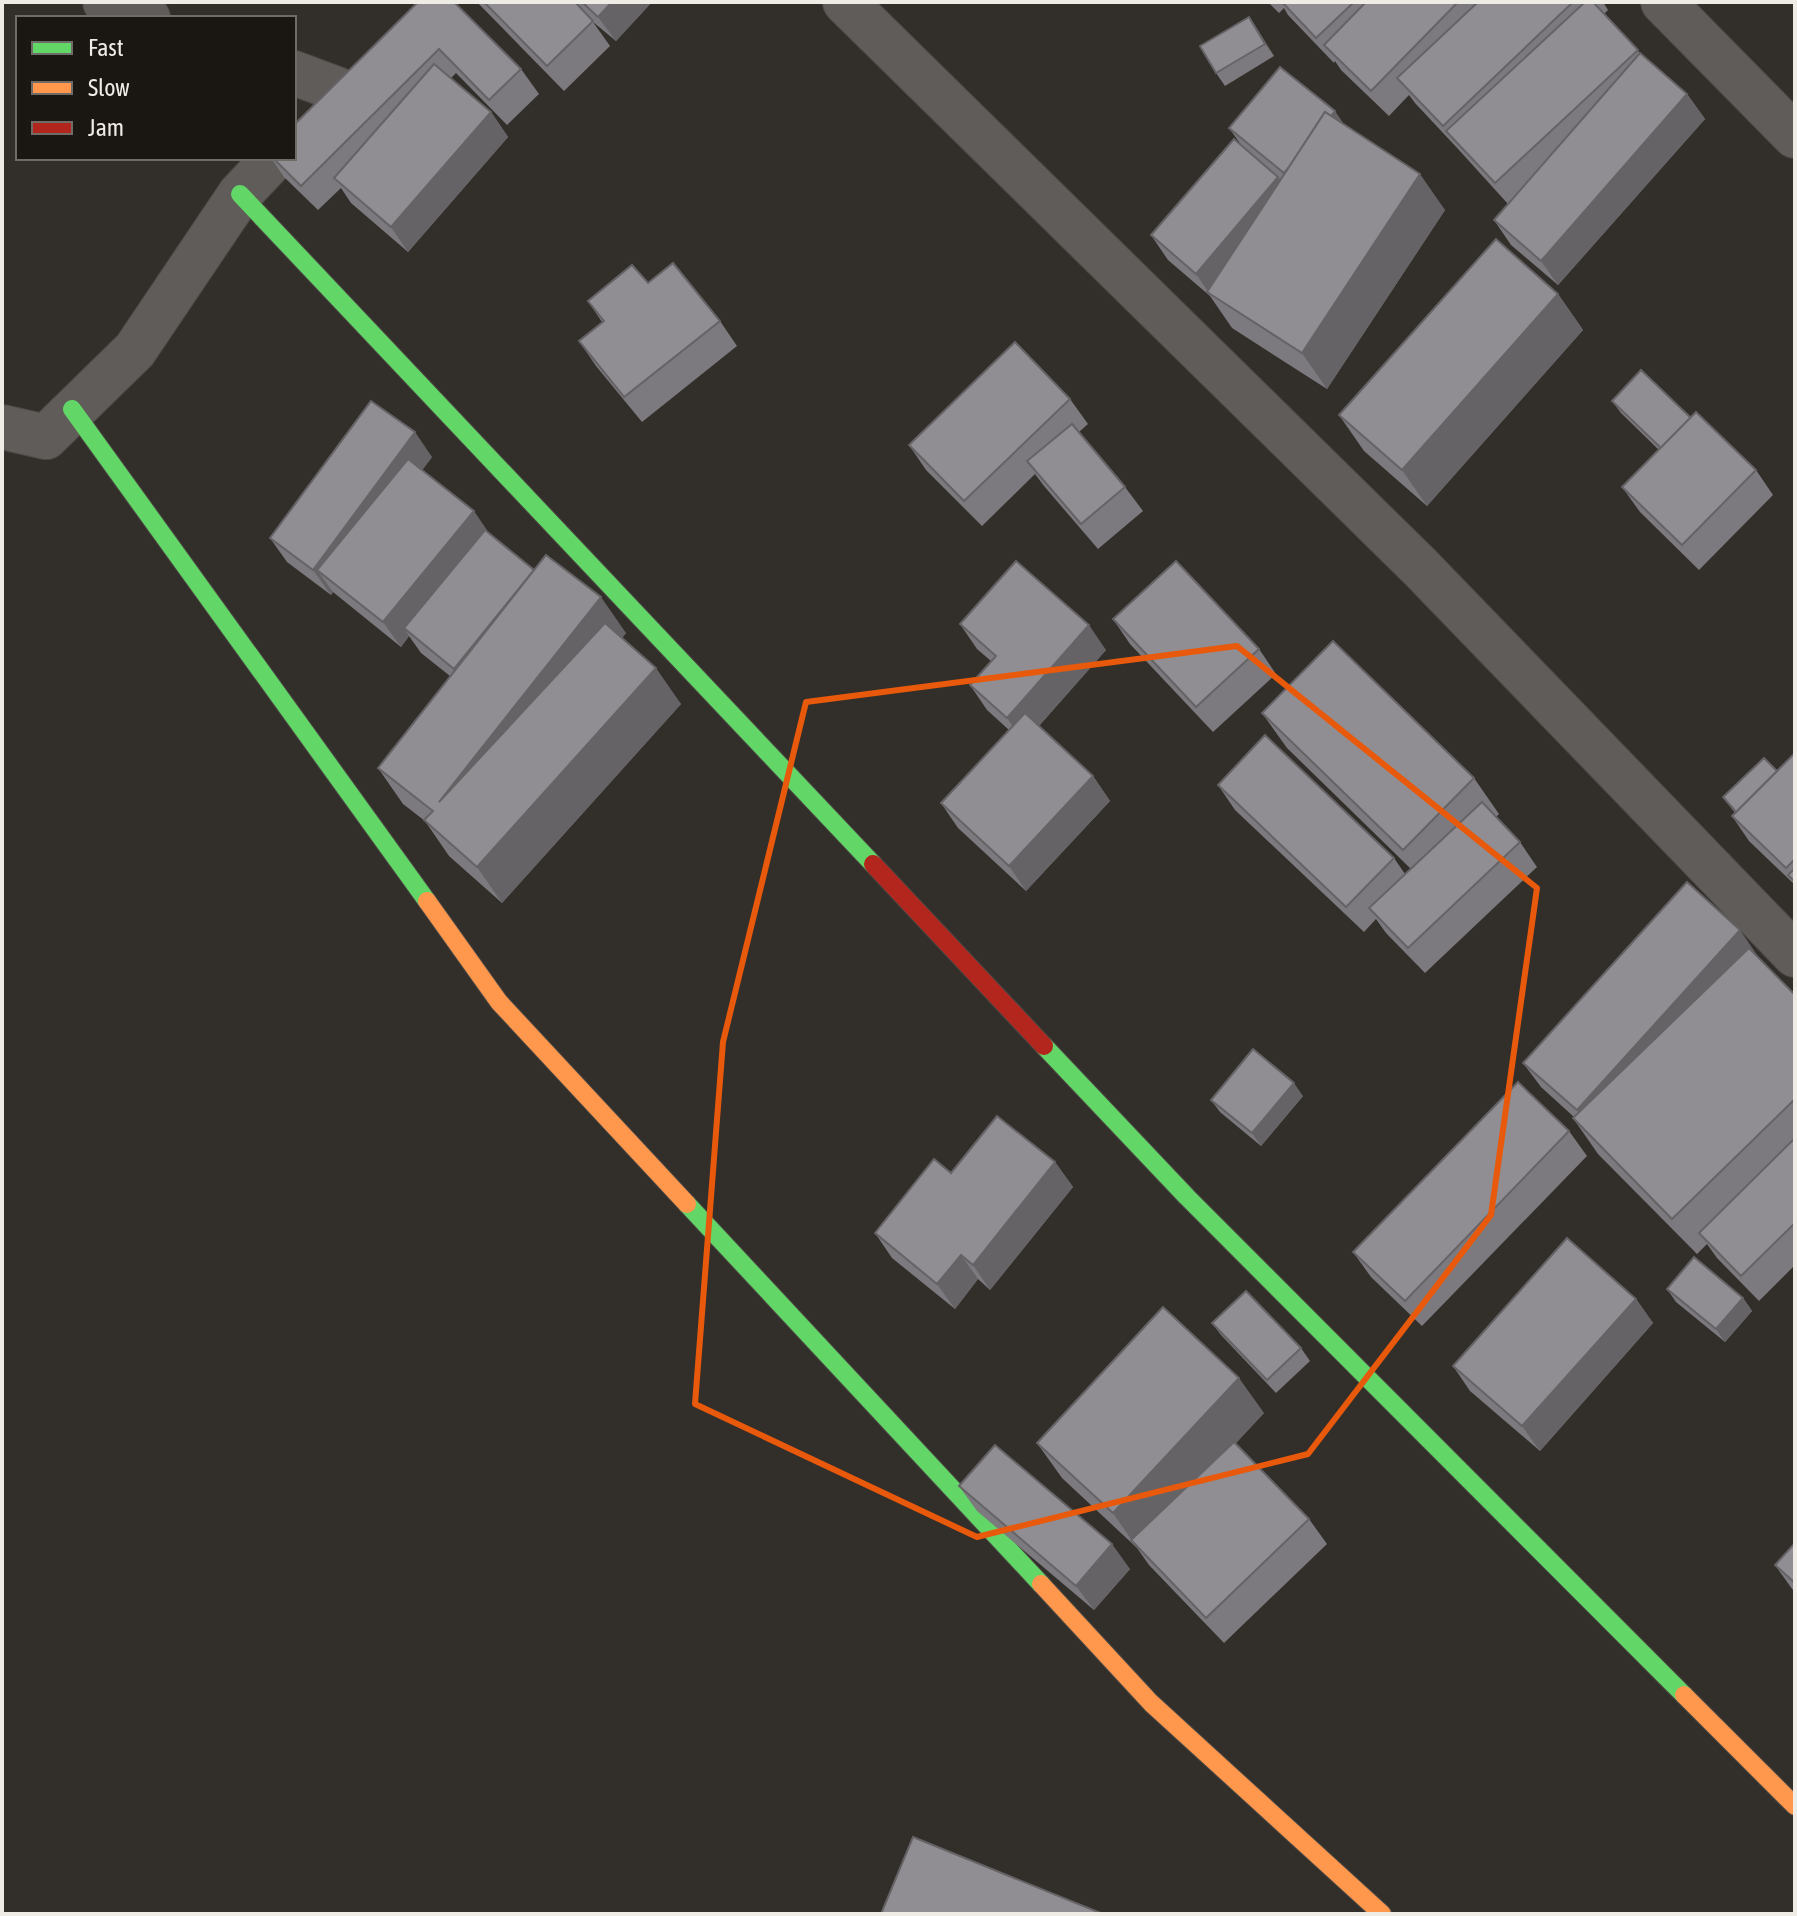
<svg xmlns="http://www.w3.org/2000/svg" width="1797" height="1916" viewBox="0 0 1797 1916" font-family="'Asap Condensed',sans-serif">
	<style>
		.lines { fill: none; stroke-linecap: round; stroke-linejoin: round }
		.street-casing { stroke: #4d4945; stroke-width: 46 }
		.fast-casing { stroke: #4d4945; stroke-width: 20 }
		.slow-casing { stroke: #4d4945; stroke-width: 20 }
		.jam-casing { stroke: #4d4945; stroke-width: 20 }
		.street { stroke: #5f5c59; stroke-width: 44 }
		.fast { stroke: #63d668; stroke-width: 18 }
		.slow { stroke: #ff974d; stroke-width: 18 }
		.jam { stroke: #b3261e; stroke-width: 18 }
		.wall { fill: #7c7a7e }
		.shaded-wall { fill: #656366 }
		.building { fill: #908e92; stroke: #656366; stroke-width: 2 }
		.marked { fill: none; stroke: #e8590c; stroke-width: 6; stroke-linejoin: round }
	</style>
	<rect width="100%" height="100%" fill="#322e2a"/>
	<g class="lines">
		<g class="street-casing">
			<g id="street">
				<polyline points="105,2 148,18"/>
				<polyline points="845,2 1420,567 1795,955"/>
				<polyline points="1663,2 1795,136"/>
				<polyline points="294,73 337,89"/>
				<polyline points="2,427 46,437 135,350 240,194 274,158"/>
			</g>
		</g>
		<g class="fast-casing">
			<g id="fast">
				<polyline points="240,194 873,864"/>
				<polyline points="72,409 427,901"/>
				<polyline points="1044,1046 1187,1197 1684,1695"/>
				<polyline points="687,1204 1041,1584"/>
			</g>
		</g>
		<g class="slow-casing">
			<g id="slow">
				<polyline points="427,901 499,1002 687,1204"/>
				<polyline points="1041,1584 1151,1703 1382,1914"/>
				<polyline points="1684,1695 1795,1806"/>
			</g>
		</g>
		<g class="jam-casing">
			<polyline id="jam" points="873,864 1044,1046"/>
		</g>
		<use href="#street" class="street"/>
		<use href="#fast" class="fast"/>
		<use href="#slow" class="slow"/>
		<use href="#jam" class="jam"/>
	</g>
	<g class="wall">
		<polygon points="418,2 521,69 539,94 507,125 456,73 451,78 491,112 508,137 408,252 351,203 341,188 318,210 284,177 271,158 294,158"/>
		<polygon points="477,2 652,2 616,41 593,22 610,46 564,91"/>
		<polygon points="1268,2 1603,2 1608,10 1604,14 1640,53 1687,94 1705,119 1558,285 1511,245 1494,220 1508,204 1459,150 1415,103 1409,95 1389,116 1341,70 1335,61 1334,63 1288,15 1284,8 1279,13"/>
		<polygon points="1249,17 1274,56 1225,86 1216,73"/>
		<polygon points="1344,124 1445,210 1327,389 1232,328 1210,296 1168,260 1151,235 1242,146 1229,128"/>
		<polygon points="648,283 720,321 737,346 642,422 596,366 579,341 602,322 588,301"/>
		<polygon points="1558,294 1583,330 1427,506 1364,451 1339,415"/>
		<polygon points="1070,399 1088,424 1079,432 1125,487 1143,511 1098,549 1044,486 1035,474 982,526 926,470 909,445"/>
		<polygon points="1612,401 1691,418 1756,470 1773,495 1699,570 1640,512 1622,487 1659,450 1621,413"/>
		<polygon points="432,457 422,470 489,533 534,570 626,633 622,638 681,704 502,903 449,856 425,821 403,804 378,768 450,676 421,653 409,636 401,647 333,592 331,595 287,562 270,538"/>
		<polygon points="1113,619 1259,649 1276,674 1213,732 1130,644"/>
		<polygon points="960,624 1106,650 1039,726 1093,776 1110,801 1026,891 958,828 941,803 1009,730 987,710 970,685 991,661 977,649"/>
		<polygon points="1262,713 1474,778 1499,814 1496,817 1520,842 1537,867 1425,973 1386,933 1376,919 1364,932 1235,810 1218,785 1394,858 1405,874 1411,869 1287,748"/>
		<polygon points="1795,753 1795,885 1749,841 1732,816 1735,813 1723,797 1777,771"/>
		<polygon points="1757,955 1757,956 1795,995 1795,1265 1759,1301 1717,1258 1707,1244 1697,1254 1598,1154 1573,1118 1574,1117 1541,1087 1523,1063"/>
		<polygon points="1303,1096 1261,1146 1220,1112 1211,1100"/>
		<polygon points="1569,1131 1587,1156 1422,1326 1371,1277 1353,1252"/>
		<polygon points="1055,1162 1073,1187 990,1290 978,1279 955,1309 892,1258 875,1233 951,1173"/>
		<polygon points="1667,1289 1743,1298 1752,1311 1725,1342 1676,1302"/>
		<polygon points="1636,1299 1653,1323 1540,1451 1470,1391 1453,1366"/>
		<polygon points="1212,1323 1301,1348 1310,1361 1276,1393 1221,1335"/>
		<polygon points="1264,1413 1236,1443 1309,1519 1327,1544 1224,1643 1149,1565 1137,1548 1062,1478 1037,1443"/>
		<polygon points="959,1486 1130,1569 1094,1610 977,1511"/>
		<polygon points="1795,1543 1795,1593 1775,1565"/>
	</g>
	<g class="shaded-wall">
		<polygon points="612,2 652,2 616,41 598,17"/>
		<polygon points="1249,17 1258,30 1274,56 1265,44"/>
		<polygon points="1687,94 1705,119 1558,285 1541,261"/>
		<polygon points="1335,111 1352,136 1301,198 1284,173"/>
		<polygon points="491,112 508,137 408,252 391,227"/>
		<polygon points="1420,174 1445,210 1327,389 1302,353"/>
		<polygon points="1278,177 1296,202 1209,293 1196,274"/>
		<polygon points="1558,294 1583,330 1427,506 1402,470"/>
		<polygon points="415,432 432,457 337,586 317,570 333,592 331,595 313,570"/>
		<polygon points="474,511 491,536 404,628 409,636 401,647 383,622"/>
		<polygon points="601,597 626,633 464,838 439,802"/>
		<polygon points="1089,625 1106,650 1024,743 1007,718"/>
		<polygon points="656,668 681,704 502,903 477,867"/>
		<polygon points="1093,776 1110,801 1026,891 1009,866"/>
		<polygon points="1740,930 1757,955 1594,1135 1577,1110"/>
		<polygon points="1294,1083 1303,1096 1261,1146 1252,1133"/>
		<polygon points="1055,1162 1073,1187 990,1290 973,1265"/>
		<polygon points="961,1255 978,1279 955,1309 937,1284"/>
		<polygon points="1743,1298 1752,1311 1725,1342 1716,1329"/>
		<polygon points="1636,1299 1653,1323 1540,1451 1522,1426"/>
		<polygon points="1239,1378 1264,1413 1138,1548 1133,1542 1113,1513"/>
		<polygon points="1112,1544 1130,1569 1094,1610 1076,1586"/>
	</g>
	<g class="building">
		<polygon points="418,2 454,2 521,69 489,100 439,49 301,186 273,158 294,158 294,125"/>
		<polygon points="484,2 575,2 593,21 547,66"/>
		<polygon points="582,2 612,2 598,17"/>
		<polygon points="1282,2 1354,2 1316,38"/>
		<polygon points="1366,2 1458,2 1371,91 1324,45"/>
		<polygon points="1478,2 1573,2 1443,126 1397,78"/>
		<polygon points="1585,2 1593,2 1638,50 1495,183 1446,131"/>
		<polygon points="1249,17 1265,44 1216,73 1200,46"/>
		<polygon points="1640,53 1687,94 1541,261 1494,220"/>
		<polygon points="434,64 491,112 391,227 334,178"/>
		<polygon points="1280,67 1335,111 1331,116 1325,112 1291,165 1284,173 1229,128"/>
		<polygon points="1325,112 1420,174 1302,353 1207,292"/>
		<polygon points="1234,139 1278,177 1196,274 1151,235"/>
		<polygon points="1496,239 1558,294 1402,470 1339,415"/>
		<polygon points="673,263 720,321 624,397 579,341 604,321 588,301 632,265 648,283"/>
		<polygon points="1015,342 1070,399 964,501 909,445"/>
		<polygon points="1641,370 1691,418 1661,448 1612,401"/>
		<polygon points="371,401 415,432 313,570 270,538"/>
		<polygon points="1696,412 1756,470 1682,545 1622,487"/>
		<polygon points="1072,424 1125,487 1081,524 1027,461"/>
		<polygon points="408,459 474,511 383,622 317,570"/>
		<polygon points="485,530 534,570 454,669 404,628"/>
		<polygon points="546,555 601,597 439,802 605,623 656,668 477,867 424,820 433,811 378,768"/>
		<polygon points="1016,561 1089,625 1007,718 970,685 996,656 960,624"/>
		<polygon points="1176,561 1259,649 1196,707 1113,619"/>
		<polygon points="1333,641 1474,778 1403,850 1262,713"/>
		<polygon points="1025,713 1093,776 1009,866 941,803"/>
		<polygon points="1265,735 1394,858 1346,907 1218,785"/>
		<polygon points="1795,753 1795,859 1786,868 1732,816"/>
		<polygon points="1764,758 1777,771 1736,812 1723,797"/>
		<polygon points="1482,802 1520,842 1408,948 1369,908"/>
		<polygon points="1795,868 1795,882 1788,875"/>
		<polygon points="1687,882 1740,930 1577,1110 1523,1063"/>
		<polygon points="1749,948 1795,995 1795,1099 1672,1219 1573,1118"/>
		<polygon points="1253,1049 1294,1083 1252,1133 1211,1100"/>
		<polygon points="1518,1082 1569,1131 1405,1301 1353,1252"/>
		<polygon points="997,1116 1055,1162 973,1265 961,1255 937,1284 875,1233 934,1159 951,1173"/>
		<polygon points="1795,1138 1795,1223 1741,1276 1699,1233"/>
		<polygon points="1567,1238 1636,1299 1522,1426 1453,1366"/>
		<polygon points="1694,1257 1743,1298 1716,1329 1667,1289"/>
		<polygon points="1246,1291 1301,1348 1267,1380 1212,1323"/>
		<polygon points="1163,1307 1239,1378 1113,1513 1037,1443"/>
		<polygon points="1234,1442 1309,1519 1206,1618 1131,1540"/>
		<polygon points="995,1445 1112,1544 1076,1586 959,1486"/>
		<polygon points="1795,1543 1795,1583 1775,1565"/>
		<polygon points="913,1837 1103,1914 881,1914"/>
	</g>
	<path class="marked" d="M1237,646L1537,888L1491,1215L1308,1454L977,1537L695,1404L723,1042L806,702Z"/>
	<rect width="1797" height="1916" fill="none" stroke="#efebe5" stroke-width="8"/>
	<rect x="16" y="16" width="280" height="144" fill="#1a1713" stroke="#6f6c67" stroke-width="2"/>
	<rect x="32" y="42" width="40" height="12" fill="#63d668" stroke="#6f6c67" stroke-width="2"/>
	<text x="88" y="56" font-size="24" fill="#efebe5">Fast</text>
	<rect x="32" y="82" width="40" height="12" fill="#ff974d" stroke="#6f6c67" stroke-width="2"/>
	<text x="88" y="96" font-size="24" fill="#efebe5">Slow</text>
	<rect x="32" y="122" width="40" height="12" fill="#b3261e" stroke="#6f6c67" stroke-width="2"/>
	<text x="88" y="136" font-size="24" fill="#efebe5">Jam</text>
</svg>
